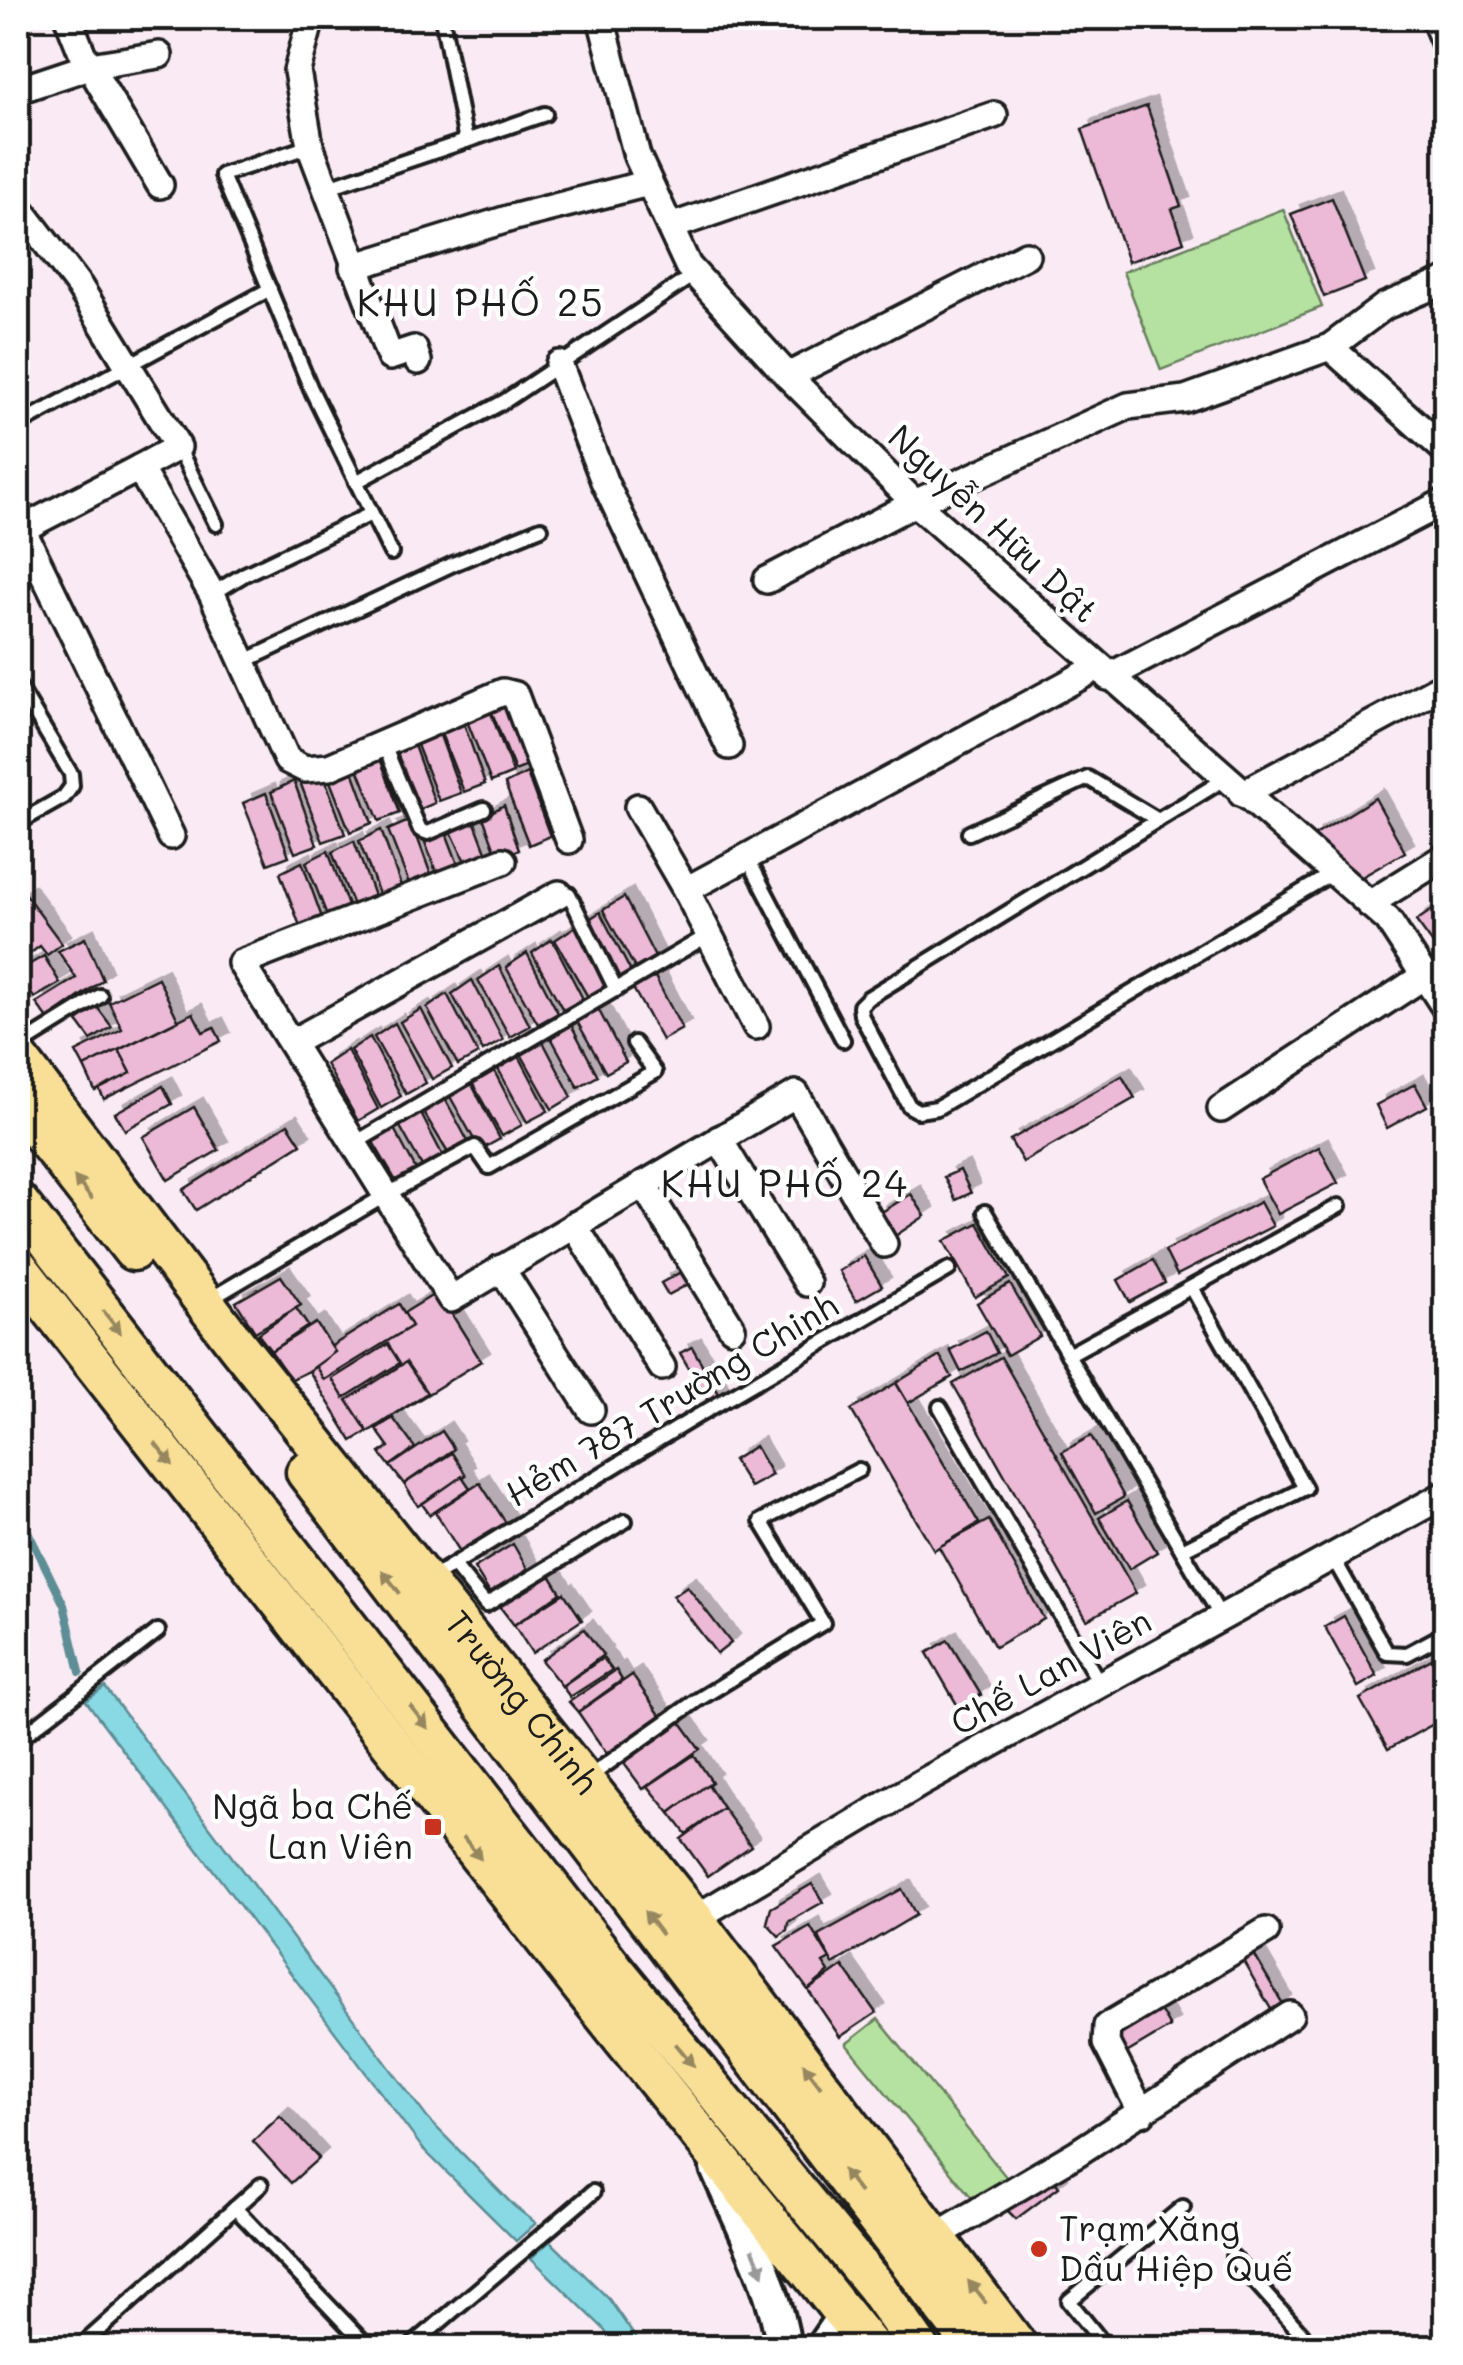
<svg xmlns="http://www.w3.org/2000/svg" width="1463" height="2365" viewBox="0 0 1463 2365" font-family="Mali,sans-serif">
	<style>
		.green { fill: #b5e2a0; stroke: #687f5e; stroke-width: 2.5 }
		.water { fill: #89d9e5; stroke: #5d8d95; stroke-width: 2.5 }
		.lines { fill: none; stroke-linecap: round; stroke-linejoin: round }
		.stream { stroke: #5d8d95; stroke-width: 8 }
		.building { fill: #ecb9d7; stroke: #1c1c1c; stroke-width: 2.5; filter: url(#shadow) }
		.lane-casing { stroke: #1c1c1c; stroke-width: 20 }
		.street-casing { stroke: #1c1c1c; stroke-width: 32 }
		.secondary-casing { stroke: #1c1c1c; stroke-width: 40 }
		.primary-casing { stroke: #1c1c1c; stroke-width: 45 }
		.lane { stroke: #fff; stroke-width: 12 }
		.street { stroke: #fff; stroke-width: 25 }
		.secondary { stroke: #fff; stroke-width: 32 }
		.primary { stroke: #f9df96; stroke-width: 38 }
		.oneway { fill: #96875f }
		.oneway2 { fill: #999 }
		.poi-dot { fill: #c8321e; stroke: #fff; stroke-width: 4 }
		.labels { text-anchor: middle; stroke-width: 9; stroke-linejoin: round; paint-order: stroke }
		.street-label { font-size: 35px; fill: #1c1c1c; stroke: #fff }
		.poi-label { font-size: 35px; fill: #1c1c1c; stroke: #fff; text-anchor: end }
		.neighbourhood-label { font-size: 38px; letter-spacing: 2.5px; fill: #1c1c1c; stroke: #fff }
	</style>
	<defs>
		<filter id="shadow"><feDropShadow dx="9" dy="-9" stdDeviation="0" flood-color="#0004"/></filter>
	</defs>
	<rect width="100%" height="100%" fill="#f9eaf3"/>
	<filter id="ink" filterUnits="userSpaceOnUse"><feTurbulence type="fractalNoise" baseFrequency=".01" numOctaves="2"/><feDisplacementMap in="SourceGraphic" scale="20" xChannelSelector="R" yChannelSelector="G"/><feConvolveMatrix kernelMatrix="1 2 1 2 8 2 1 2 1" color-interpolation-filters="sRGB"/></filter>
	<g filter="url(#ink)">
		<g class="green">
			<polygon points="1283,209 1322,307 1161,370 1123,272"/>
			<polygon points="878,2019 1007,2178 976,2203 846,2044"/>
		</g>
		<g class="water">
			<polygon points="105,1687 428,2119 514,2206 536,2223 516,2241 423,2149 86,1701"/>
			<polygon points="550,2241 609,2299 642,2347 616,2347 602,2327 531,2258"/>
		</g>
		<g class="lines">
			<polyline class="stream" points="18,1511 64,1605 80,1672"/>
		</g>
		<g class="building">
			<polygon points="1147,106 1181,206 1172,209 1184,242 1128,262 1082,129"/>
			<polygon points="1332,198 1365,281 1324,297 1291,214"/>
			<polygon points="514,699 537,762 515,771 491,710"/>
			<polygon points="490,710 513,773 491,782 467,721"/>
			<polygon points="463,721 485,784 464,792 440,731"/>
			<polygon points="438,730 461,793 439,801 415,740"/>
			<polygon points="412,740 435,803 414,812 390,751"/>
			<polygon points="377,750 400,813 379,821 355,761"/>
			<polygon points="349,760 372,823 350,832 326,771"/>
			<polygon points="322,771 345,834 323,842 300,782"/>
			<polygon points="527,773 550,836 529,845 505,784"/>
			<polygon points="294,781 317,845 295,853 271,792"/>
			<polygon points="266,793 289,856 268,864 243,803"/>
			<polygon points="1375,798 1405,852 1360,878 1312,837"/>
			<polygon points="504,805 519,850 498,858 483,817"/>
			<polygon points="411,820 434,883 412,891 388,830"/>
			<polygon points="474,820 490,862 469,870 449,827"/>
			<polygon points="381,830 404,894 382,902 359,841"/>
			<polygon points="445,830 461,872 439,880 423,837"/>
			<polygon points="354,841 377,904 356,913 332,852"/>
			<polygon points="328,851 351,914 330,923 306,862"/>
			<polygon points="302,862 325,926 303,934 280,873"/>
			<polygon points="25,894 62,944 47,955 40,946 19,962 18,900"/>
			<polygon points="624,897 655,957 635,968 603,910"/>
			<polygon points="1446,900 1446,962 1416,921"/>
			<polygon points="600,912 631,972 610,983 579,926"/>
			<polygon points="576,926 608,986 588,997 555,940"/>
			<polygon points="85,938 103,980 48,1019 36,1003 76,978 58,951"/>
			<polygon points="552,939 583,999 563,1010 532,953"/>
			<polygon points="527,953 558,1013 538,1024 506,967"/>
			<polygon points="44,956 60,983 34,998 18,971"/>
			<polygon points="499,966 530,1026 510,1037 478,980"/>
			<polygon points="651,969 682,1029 662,1040 630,983"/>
			<polygon points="158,978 178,1020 84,1067 76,1052 122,1029 109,1002"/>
			<polygon points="472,980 503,1040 483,1051 452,994"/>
			<polygon points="447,994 478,1054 458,1065 427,1008"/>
			<polygon points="595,1003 626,1062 606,1073 574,1016"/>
			<polygon points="97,1007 112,1027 91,1040 77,1021"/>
			<polygon points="421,1009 452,1068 432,1079 400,1022"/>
			<polygon points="193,1013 203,1032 214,1027 221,1041 104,1099 99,1089 131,1073 119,1050"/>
			<polygon points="567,1017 598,1076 578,1087 547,1030"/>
			<polygon points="395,1023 426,1083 406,1094 374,1037"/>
			<polygon points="370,1037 401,1096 381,1108 350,1050"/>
			<polygon points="541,1038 572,1097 552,1109 520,1052"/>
			<polygon points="119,1050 131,1073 95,1091 84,1067"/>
			<polygon points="347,1050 378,1109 358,1121 326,1064"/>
			<polygon points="517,1052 548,1111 527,1122 496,1065"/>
			<polygon points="491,1065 522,1125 502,1136 470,1079"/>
			<polygon points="1122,1076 1135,1098 1023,1162 1010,1140"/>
			<polygon points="469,1079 500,1139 480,1150 448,1093"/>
			<polygon points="1415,1084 1427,1106 1387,1128 1376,1105"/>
			<polygon points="163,1086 172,1104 125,1130 115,1113"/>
			<polygon points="443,1095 471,1147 451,1158 421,1108"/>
			<polygon points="194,1107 219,1150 168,1180 143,1137"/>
			<polygon points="419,1110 446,1162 426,1173 398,1123"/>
			<polygon points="288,1124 301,1144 196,1210 183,1190"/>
			<polygon points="392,1125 420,1177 400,1188 370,1137"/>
			<polygon points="1319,1147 1338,1183 1278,1214 1259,1179"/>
			<polygon points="960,1170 971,1193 956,1200 944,1177"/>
			<polygon points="911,1194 925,1216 892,1238 877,1215"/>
			<polygon points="1260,1202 1273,1226 1177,1275 1165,1251"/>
			<polygon points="978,1223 1009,1278 975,1297 944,1241"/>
			<polygon points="864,1256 882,1286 856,1301 839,1271"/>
			<polygon points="1153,1260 1165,1283 1130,1302 1118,1280"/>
			<polygon points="690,1267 698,1279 668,1295 661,1283"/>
			<polygon points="281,1276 301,1305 255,1332 236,1302"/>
			<polygon points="1010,1284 1040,1336 1007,1355 977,1303"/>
			<polygon points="438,1292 481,1361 352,1441 309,1371"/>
			<polygon points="399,1304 412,1326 324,1380 311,1359"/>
			<polygon points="296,1308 308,1326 271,1351 258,1334"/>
			<polygon points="316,1323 335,1352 309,1371 290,1380 271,1351"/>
			<polygon points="986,1331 997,1353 961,1372 950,1350"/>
			<polygon points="388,1344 400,1363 344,1398 332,1379"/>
			<polygon points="692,1347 721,1397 709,1403 680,1353"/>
			<polygon points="940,1356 952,1377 908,1403 896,1383"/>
			<polygon points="1001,1357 1136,1593 1087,1620 953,1384"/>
			<polygon points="406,1362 427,1393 368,1432 347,1400"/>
			<polygon points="896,1383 979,1523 934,1550 851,1410"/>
			<polygon points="393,1418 415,1448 390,1466 380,1453 389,1447 376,1429"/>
			<polygon points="442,1431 454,1449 404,1484 390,1466"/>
			<polygon points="1091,1436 1124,1497 1096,1513 1062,1452"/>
			<polygon points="755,1446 772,1475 750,1487 733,1460"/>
			<polygon points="452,1453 466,1475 418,1506 404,1484"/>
			<polygon points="462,1476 470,1488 430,1515 422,1504"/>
			<polygon points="480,1483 510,1529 464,1558 435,1512"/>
			<polygon points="1127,1501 1157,1552 1129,1569 1099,1518"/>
			<polygon points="989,1520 1044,1619 995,1647 939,1547"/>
			<polygon points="513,1544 532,1577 494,1600 474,1568"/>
			<polygon points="548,1572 561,1593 514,1625 497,1603"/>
			<polygon points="687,1586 731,1643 717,1654 673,1596"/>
			<polygon points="564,1593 582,1620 532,1653 514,1625"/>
			<polygon points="1344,1616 1377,1676 1358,1687 1325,1627"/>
			<polygon points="584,1629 603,1655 562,1686 541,1660"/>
			<polygon points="948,1640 981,1695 959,1708 927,1653"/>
			<polygon points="1446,1651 1446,1717 1388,1749 1360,1699"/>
			<polygon points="603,1658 612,1670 570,1697 562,1686"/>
			<polygon points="616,1670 622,1680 578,1712 569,1702"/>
			<polygon points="632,1675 665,1722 611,1760 578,1712"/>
			<polygon points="677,1717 700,1749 643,1789 620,1758"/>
			<polygon points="694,1755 712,1782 670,1813 648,1786"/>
			<polygon points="708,1784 723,1808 686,1834 670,1813"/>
			<polygon points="723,1808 751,1846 708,1876 681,1839"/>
			<polygon points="812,1884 823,1902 788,1922 787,1930 779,1936 767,1923 771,1908"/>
			<polygon points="902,1889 916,1915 833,1964 818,1935"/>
			<polygon points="810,1926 830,1959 823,1963 829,1972 808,1990 776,1946"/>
			<polygon points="1252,1951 1283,2004 1272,2011 1241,1957"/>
			<polygon points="843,1966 876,2013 840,2037 808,1990"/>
			<polygon points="1159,2008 1170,2027 1118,2058 1106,2037"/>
			<polygon points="280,2116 319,2158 291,2183 253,2141"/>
			<polygon points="1050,2174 1059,2187 1016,2219 999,2202"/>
		</g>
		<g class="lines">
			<g class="lane-casing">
				<g id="lane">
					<polyline points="442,18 466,141 545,114"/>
					<polyline points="310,146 222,175 311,389 391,553"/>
					<polyline points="326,188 466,141"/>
					<polyline points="18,425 270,289"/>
					<polyline points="178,447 216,524"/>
					<polyline points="356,482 505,401 695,274"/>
					<polyline points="212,594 245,574 371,514"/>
					<polyline points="243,662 453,564 541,528"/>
					<polyline points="18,685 71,774 72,786 64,797 18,823"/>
					<polyline points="383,743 420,830 428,833 484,809"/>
					<polyline points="1225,779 868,998 860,1006 861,1015 909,1106 918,1111 937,1108 1333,873"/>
					<polyline points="969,833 1088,778 1158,820"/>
					<polyline points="747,857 843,1040"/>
					<polyline points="559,894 569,894 616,990"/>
					<polyline points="18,1047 100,996"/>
					<polyline points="355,1143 710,934"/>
					<polyline points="985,1212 1221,1617"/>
					<polyline points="207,1301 386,1195 475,1147 489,1167 655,1072 634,1043"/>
					<polyline points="1068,1355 1339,1206"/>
					<polyline points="940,1407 1100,1684"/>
					<polyline points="1182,1550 1305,1488 1192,1288"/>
					<polyline points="1332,1556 1387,1653 1407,1654 1446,1633"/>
					<polyline points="454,1565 486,1605 625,1521"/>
					<polyline points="428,1580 694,1418 949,1269"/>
					<polyline points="18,1740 158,1631"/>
					<polyline points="586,1779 696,1701 823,1623 761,1521 859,1470"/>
					<polyline points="235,2208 369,2348"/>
					<polyline points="1233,2257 1302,2334 1307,2348"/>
					<polyline points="79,2348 261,2185"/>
					<polyline points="409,2348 593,2192"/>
					<polyline points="1107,2348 1069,2301 1183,2207"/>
				</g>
			</g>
			<g class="street-casing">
				<g id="street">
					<polyline points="68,18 82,53 160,185"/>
					<polyline points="311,18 297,71 310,146 390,357 414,349 418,361"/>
					<polyline points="601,18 637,156 688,266 788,376 915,503 1388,920 1446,1009"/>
					<polyline points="1434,18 1446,46"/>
					<polyline points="18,90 90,66 159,55"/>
					<polyline points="18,206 79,286 178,447 139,468 212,594 287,760 305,769 329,767 503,692 515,695 569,840"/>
					<polyline points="670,227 994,115"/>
					<polyline points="353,267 511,218 649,183"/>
					<polyline points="1330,347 1446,451"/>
					<polyline points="559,364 604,481 729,746"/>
					<polyline points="788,376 1026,255"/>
					<polyline points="22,529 171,836"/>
					<polyline points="18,531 139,468"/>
					<polyline points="767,580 915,503 1128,406 1185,399 1330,347 1385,306 1446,281"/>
					<polyline points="1108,677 1446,501"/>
					<polyline points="1242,794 1446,684"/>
					<polyline points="638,807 686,890 756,1026"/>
					<polyline points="503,861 241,963 451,1299 796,1094 884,1244"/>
					<polyline points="686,890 1098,667"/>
					<polyline points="1369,904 1446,856"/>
					<polyline points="293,1042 559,894"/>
					<polyline points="1221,1109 1424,976"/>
					<polyline points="719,1139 807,1283"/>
					<polyline points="643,1184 732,1328"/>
					<polyline points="574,1225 662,1367"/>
					<polyline points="501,1268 591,1410"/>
					<polyline points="694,1919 921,1783 1446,1494"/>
					<polyline points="1142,2113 1106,2043 1107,2026 1266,1931"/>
					<polyline points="934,2237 1077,2153 1290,2015"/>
				</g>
			</g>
			<g class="secondary-casing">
				<g id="secondary">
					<path d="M717,2168C742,2225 775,2285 784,2348"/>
					<polyline points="822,2348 844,2316"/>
				</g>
			</g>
			<g class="primary-casing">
				<g id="primary">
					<path id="s1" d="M18,1058L237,1345L694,1919L1019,2348"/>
					<polyline points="18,1104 133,1251"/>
					<polyline points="18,1202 614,1969 876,2287 919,2348"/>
					<polyline points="18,1267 584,1990 871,2348"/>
					<polyline points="306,1472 975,2348"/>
				</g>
			</g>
			<use href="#lane" class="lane"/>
			<use href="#street" class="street"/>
			<use href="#secondary" class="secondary"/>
			<use href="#primary" class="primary"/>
		</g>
		<defs><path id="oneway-solid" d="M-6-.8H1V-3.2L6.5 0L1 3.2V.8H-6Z" transform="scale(2.5)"/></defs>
		<g class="oneway">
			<use href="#oneway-solid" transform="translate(83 1188) rotate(-128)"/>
			<use href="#oneway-solid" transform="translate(112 1322) rotate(52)"/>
			<use href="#oneway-solid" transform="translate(164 1454) rotate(52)"/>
			<use href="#oneway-solid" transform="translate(391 1582) rotate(-128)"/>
			<use href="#oneway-solid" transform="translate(419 1717) rotate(52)"/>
			<use href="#oneway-solid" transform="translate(472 1848) rotate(52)"/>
			<use href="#oneway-solid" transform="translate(653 1923) rotate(-127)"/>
			<use href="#oneway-solid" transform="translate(685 2055) rotate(50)"/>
			<use href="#oneway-solid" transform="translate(812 2075) rotate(-127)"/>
			<use href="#oneway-solid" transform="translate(851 2181) rotate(-127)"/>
			<use href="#oneway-solid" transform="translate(977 2292) rotate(-128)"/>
		</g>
		<use class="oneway2" href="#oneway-solid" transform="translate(758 2262) rotate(67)"/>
	</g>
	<g class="poi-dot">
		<rect x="423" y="1817" width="20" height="20" rx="5"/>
		<circle cx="1039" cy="2249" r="10"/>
	</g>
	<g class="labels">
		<g class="street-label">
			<text transform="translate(993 524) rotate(43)" y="12">Nguyễn Hữu Dật</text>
			<text transform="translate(672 1400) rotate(-31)" y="12">Hẻm 787 Trường Chinh</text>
			<text transform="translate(1051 1672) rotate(-29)" y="12">Chế Lan Viên</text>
			<text dy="12" stroke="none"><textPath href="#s1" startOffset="818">Trường Chinh</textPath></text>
		</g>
		<g class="poi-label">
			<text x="413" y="1819">Ngã ba Chế<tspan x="413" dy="40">Lan Viên</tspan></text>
			<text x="1059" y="2241" text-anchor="start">Trạm Xăng<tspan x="1059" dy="40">Dầu Hiệp Quế</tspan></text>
		</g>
		<g class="neighbourhood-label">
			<text x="481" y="316">KHU PHỐ 25</text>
			<text x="785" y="1197">KHU PHỐ 24</text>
		</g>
	</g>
	<rect width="1463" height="2365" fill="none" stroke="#fff" stroke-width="60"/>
	<rect x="30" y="30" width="1403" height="2305" fill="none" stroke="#1c1c1c" stroke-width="4" filter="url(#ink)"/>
</svg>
